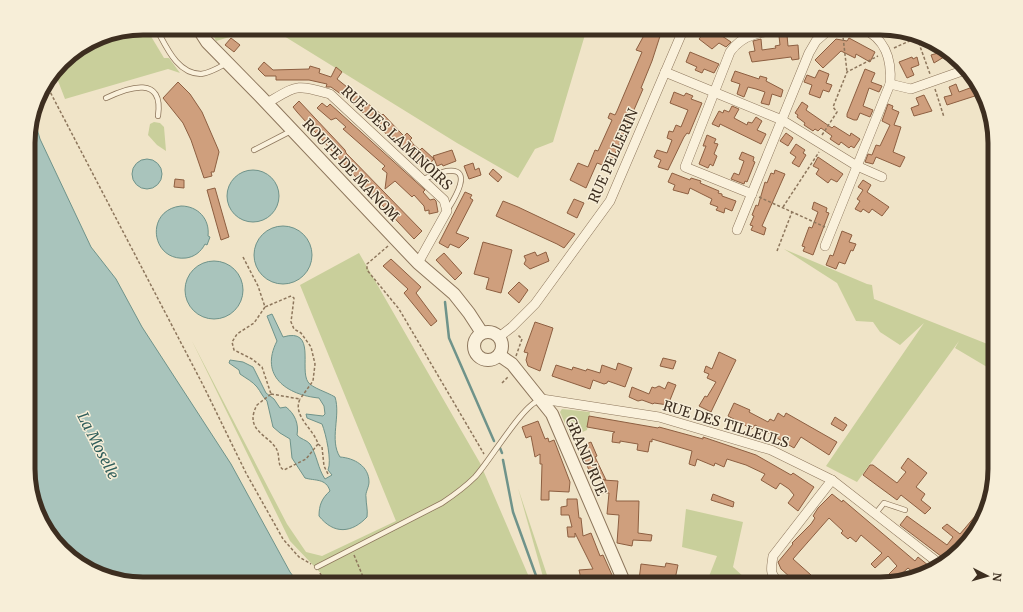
<svg xmlns="http://www.w3.org/2000/svg" width="1023" height="612" viewBox="0 0 1023 612" font-family="Merriweather,serif">
	<style>
		.green { fill: #c9cf9b }
		.water { fill: #a9c4bc; stroke: #6f938a }
		.lines { fill: none; stroke-linecap: round; stroke-linejoin: round }
		.stream { stroke: #6f938a; stroke-width: 2.5 }
		.building { fill: #cf9f7d; stroke: #8d5f41 }
		.service-casing { stroke: #8d765c; stroke-width: 6 }
		.minor-casing { stroke: #8d765c; stroke-width: 10 }
		.tertiary-casing { stroke: #8d765c; stroke-width: 14 }
		.path { stroke: #8d765c; stroke-width: 1.5; stroke-dasharray: 3 2; stroke-linecap: butt }
		.service { stroke: #faf1dc; stroke-width: 4.5 }
		.minor { stroke: #faf1dc; stroke-width: 9 }
		.tertiary { stroke: #faf1dc; stroke-width: 12 }
		.labels { text-anchor: middle; stroke-width: 3; stroke-linejoin: round; paint-order: stroke }
		.street-label { font-size: 14px; fill: #3d2e20; stroke: #f7eed8 }
		.water-label { font-size: 15px; font-style: italic; fill: #2f5d5a; stroke: #f7eed8 }
		.rim { fill: none; stroke: #3d2e20; stroke-width: 5 }
	</style>
	<rect width="100%" height="100%" fill="#f0e4c8"/>
	<g class="green">
		<path d="M143,28H146L164,58H169L180,73L168,69L65,99L55,73C81,39 103,36 143,28Z"/>
		<polygon points="210,28 260,28 216,41"/>
		<polygon points="271,28 587,28 553,142 535,149 518,178 457,143"/>
		<polygon points="154,122 160,123 164,127 166,151 157,145 148,135 150,124"/>
		<polygon points="784,249 867,284 872,285 874,299 995,347 995,367 987,367 955,348 959,341 857,482 826,466 924,323 900,345 880,332 873,322 856,321 837,283"/>
		<polygon points="359,253 480,463 532,584 331,584 290,541 192,341 287,524 306,552 322,556 396,521 300,285"/>
		<polygon points="562,409 590,412 587,430 571,437 560,412"/>
		<polygon points="518,488 550,584 545,584"/>
		<polygon points="686,509 743,522 733,567 747,580 743,584 717,584 719,576 709,584 706,584 717,556 682,547"/>
		<polygon points="42,518 64,548 47,533"/>
	</g>
	<g class="water">
		<polygon points="33,115 40,139 91,247 116,279 142,327 231,464 290,572 299,584 143,584 86,568 64,548 42,518 29,483 29,129"/>
		<circle cx="147" cy="174" r="15"/>
		<circle cx="253" cy="196" r="26"/>
		<path d="M181,206C198,206 210,219 208,236L210,237L207,245L205,244C201,252 194,257 186,258C151,262 144,210 181,206Z"/>
		<circle cx="283" cy="255" r="29"/>
		<circle cx="214" cy="290" r="29"/>
		<path d="M272,314L283,337C317,327 299,369 308,382C312,388 327,392 335,397C341,416 329,440 340,457C354,458 369,466 369,482C369,487 365,493 366,497C366,504 368,510 367,517C352,533 334,535 319,516C319,505 322,498 330,491C326,478 315,481 305,478L292,458L290,439L280,433L273,427L267,401C262,396 261,392 257,387C252,381 247,379 240,374L239,370L229,363L230,360L243,362L253,367L266,393L274,399L280,408L286,407C295,414 299,424 297,435C300,439 307,440 310,444C317,455 318,469 325,479L332,475L328,470C332,461 326,434 322,424L307,418L306,414L323,416L325,414L324,406L319,398C287,395 259,376 277,341L267,316Z"/>
	</g>
	<g class="lines">
		<g class="stream">
			<polyline points="445,302 449,338 494,441"/>
			<polyline points="500,448 502,453"/>
			<polyline points="503,460 513,512 539,584"/>
		</g>
	</g>
	<g class="building">
		<polygon points="648,28 662,30 652,61 641,88 643,89 611,163 608,167 597,163 586,188 570,180 578,163 588,167 595,150 598,151 612,120 608,118 610,113 615,115 617,111 642,52 636,50"/>
		<polygon points="714,28 728,28 722,36 731,42 726,47 719,43 712,49 699,39 706,30 710,33"/>
		<polygon points="787,35 788,46 798,45 799,59 792,60 791,57 752,62 749,52 755,51 753,41 761,39 762,50 776,48 775,46 780,45 779,36"/>
		<polygon points="231,38 240,45 234,52 225,45"/>
		<polygon points="849,38 875,52 870,62 856,54 855,58 841,51 823,68 815,60 836,39 847,41"/>
		<polygon points="934,43 949,54 934,63 931,55 938,53"/>
		<polygon points="690,52 719,64 714,73 704,69 702,73 695,70 697,67 686,62"/>
		<polygon points="912,57 913,59 917,57 919,65 911,68 914,75 907,78 899,62"/>
		<polygon points="264,62 273,70 309,69 310,66 320,69 319,73 331,77 336,67 342,72 337,79 382,115 383,114 399,131 404,136 407,133 412,138 410,140 414,145 420,150 422,148 434,159 425,169 349,100 331,87 326,87 327,84 309,80 276,80 276,76 265,76 258,69"/>
		<polygon points="865,69 875,73 871,82 882,86 879,92 869,88 863,106 873,110 870,117 860,113 857,120 854,120 847,117 847,114"/>
		<polygon points="819,70 829,74 826,83 832,85 829,92 823,90 820,98 809,94 812,85 804,82 807,75 815,78"/>
		<polygon points="735,71 759,79 760,76 767,78 766,81 783,90 781,97 772,94 769,105 761,103 765,92 756,89 748,87 744,97 737,94 740,84 731,81"/>
		<polygon points="178,82 190,94 202,112 218,149 219,152 214,172 211,172 212,176 204,178 191,140 183,123 163,98"/>
		<polygon points="956,84 959,92 978,85 981,94 947,105 944,97 952,95 949,87"/>
		<polygon points="674,92 684,96 686,93 693,96 691,99 702,103 689,134 687,133 684,137 668,170 658,167 661,160 654,157 657,150 667,153 672,140 667,138 669,131 673,132 676,125 681,127 688,110 670,103"/>
		<polygon points="924,95 932,111 914,116 911,108 919,105 916,98"/>
		<polygon points="299,101 345,150 346,153 422,231 414,239 353,174 297,112 293,107"/>
		<polygon points="802,102 808,106 806,110 832,128 834,126 850,136 851,133 860,139 854,148 851,146 849,148 841,142 839,145 830,139 832,136 821,128 818,131 815,129 813,131 804,125 805,123 797,117 798,115 795,113"/>
		<polygon points="322,103 327,107 330,104 340,113 425,190 423,192 430,200 434,199 436,201 438,212 429,214 429,210 425,211 424,206 414,195 412,197 395,181 385,189 387,173 382,169 385,166 343,129 346,127 336,118 331,120 317,108"/>
		<polygon points="888,104 893,106 892,109 899,112 894,125 901,127 893,152 905,157 900,167 876,157 873,164 865,162 868,154 872,155 876,145 880,146 890,125 882,121"/>
		<polygon points="732,106 739,109 734,118 747,125 748,122 752,123 756,117 762,121 757,130 766,134 761,144 720,124 719,127 712,124 719,111 723,113 724,110 729,112"/>
		<polygon points="786,133 793,138 788,146 780,141"/>
		<polygon points="707,135 716,139 714,143 718,144 714,154 717,156 713,166 710,164 708,168 699,164 706,146 703,146"/>
		<polygon points="796,144 805,150 803,153 806,155 799,167 792,163 796,157 790,153"/>
		<polygon points="452,150 456,161 443,166 442,164 437,166 433,156"/>
		<polygon points="742,152 754,157 753,161 755,162 747,182 745,181 744,184 731,179 734,173 739,175 744,161 739,159"/>
		<polygon points="818,157 843,174 837,182 831,179 828,183 816,174 819,169 813,166"/>
		<polygon points="473,163 475,170 479,168 481,175 469,179 464,166"/>
		<polygon points="493,169 502,177 498,182 489,174"/>
		<polygon points="775,170 785,174 762,226 766,228 764,235 751,230 753,226 750,225 754,216 752,215 756,205 758,206 765,182 767,183 771,173 774,174"/>
		<polygon points="672,173 690,180 691,178 701,181 700,183 719,191 718,193 722,194 722,196 736,201 732,211 725,208 724,213 716,210 718,207 710,204 712,199 690,188 688,194 673,190 675,185 668,182"/>
		<polygon points="175,179 184,180 184,188 174,187"/>
		<polygon points="863,180 871,185 867,192 889,207 882,216 872,209 869,213 863,209 861,212 855,209 860,201 857,199 863,190 858,187"/>
		<polygon points="215,188 229,237 221,240 207,190"/>
		<polygon points="465,192 472,195 470,198 473,200 456,233 469,238 459,248 450,244 448,248 439,243"/>
		<polygon points="574,199 584,203 577,218 567,213"/>
		<polygon points="503,201 518,207 575,234 564,248 557,244 496,216"/>
		<polygon points="814,202 827,208 826,212 829,213 813,255 803,251 805,247 802,246 809,227 812,228 818,212 812,209"/>
		<polygon points="842,231 852,235 849,242 856,244 853,251 851,250 845,264 839,262 836,269 826,265 830,255 833,256"/>
		<polygon points="483,242 512,250 501,293 486,289 489,278 474,274"/>
		<polygon points="535,252 537,256 546,252 549,261 530,269 524,264 526,260 524,256"/>
		<polygon points="444,253 462,273 455,280 436,260"/>
		<polygon points="391,259 421,287 416,293 437,321 431,326 404,293 408,289 383,266"/>
		<polygon points="519,282 528,290 519,303 508,293"/>
		<polygon points="535,322 553,328 540,371 528,366 526,360 528,353 524,352"/>
		<polygon points="719,352 736,360 711,412 699,406 705,396 707,397 716,382 707,378 709,374 704,372 706,366 712,369"/>
		<polygon points="663,358 676,361 673,369 660,366"/>
		<polygon points="618,363 632,368 625,387 608,381 607,383 604,384 593,380 590,389 552,376 556,365 572,370 573,367 586,371 587,369 600,373 602,365 616,370"/>
		<polygon points="668,382 676,385 668,405 654,403 653,404 642,400 638,401 629,397 632,387 649,394 652,387 655,388 659,386 665,389"/>
		<polygon points="734,403 750,410 749,412 768,422 770,419 774,421 778,413 784,417 786,413 837,442 829,455 801,437 794,448 755,425 752,429 728,416"/>
		<polygon points="589,416 658,428 659,427 703,439 703,437 756,455 791,475 793,473 814,487 798,511 788,503 794,495 789,489 780,483 776,489 761,480 765,474 746,465 727,459 724,467 715,463 714,466 697,459 695,466 689,464 692,451 652,439 652,442 650,441 648,452 637,450 638,444 620,441 620,443 612,442 613,433 615,432 587,427"/>
		<polygon points="835,417 847,425 843,431 831,424"/>
		<polygon points="538,421 545,439 548,438 549,442 554,440 570,482 569,492 549,491 549,500 541,500 542,464 540,464 540,454 535,457 531,436 526,438 522,427"/>
		<polygon points="591,442 597,456 595,457 606,480 589,479 592,477 579,447"/>
		<polygon points="908,458 927,473 916,487 925,494 921,500 931,508 925,514 901,495 897,500 863,475 870,465 873,465 897,483 906,472 901,468"/>
		<polygon points="603,480 618,481 616,501 639,501 638,533 652,535 651,541 633,540 632,546 617,543 619,515 607,514 609,493 601,493"/>
		<polygon points="713,494 734,502 733,507 711,500"/>
		<polygon points="832,494 842,502 843,500 915,561 918,557 934,570 916,575 908,568 895,580 889,574 897,566 888,556 875,568 871,564 882,553 861,535 856,542 850,537 848,539 841,533 843,531 829,518 793,559 811,575 803,584 792,576 791,578 781,569 778,562 793,544 792,543 811,524 815,518 813,516 818,508"/>
		<polygon points="567,499 577,499 579,518 581,518 583,536 591,533 600,556 603,555 616,584 601,584 598,576 581,579 579,570 593,569 575,533 575,537 568,537 567,527 572,527 569,515 561,515 561,507 567,506"/>
		<polygon points="987,502 979,526 946,560 900,525 907,516 947,545 953,537 942,528 947,524 960,534"/>
		<polygon points="666,563 678,565 674,584 639,580 641,564 665,567"/>
	</g>
	<g class="lines">
		<g class="service-casing">
			<g id="service">
				<path d="M156,28C166,46 177,74 201,74C210,73 220,67 227,63"/>
				<path d="M106,98C129,87 164,75 158,116"/>
				<polyline points="254,150 291,131"/>
				<path d="M423,179C431,176 439,173 447,171C475,167 453,201 448,209"/>
				<polyline points="876,513 884,503 905,510"/>
				<path d="M317,567L442,503C454,495 465,487 475,477C490,461 523,404 540,400"/>
			</g>
		</g>
		<g class="minor-casing">
			<g id="minor">
				<polyline points="665,72 782,120 857,166 882,177"/>
				<polyline points="890,84 911,89 965,70"/>
				<path d="M267,103C298,85 295,84 330,94L444,200L447,211L418,263"/>
				<path d="M752,194L685,167L730,52C745,30 772,31 796,28"/>
				<polyline points="737,230 809,53 816,41 831,28"/>
				<path d="M825,246L890,84C892,59 886,39 862,28"/>
				<polyline points="499,337 512,327 535,304 610,201 684,28"/>
				<polyline points="542,399 659,417 771,450 832,480 941,565"/>
				<path d="M780,584C769,573 771,570 773,556L832,480"/>
			</g>
		</g>
		<g class="tertiary-casing">
			<g id="tertiary">
				<polyline points="198,28 207,42 260,96 418,263 454,294 469,313 482,333"/>
				<circle cx="488" cy="346" r="14"/>
				<polyline points="499,355 512,364 552,414 625,584"/>
			</g>
		</g>
		<g class="path">
			<polyline points="842,28 847,72"/>
			<polyline points="917,38 930,74"/>
			<polyline points="894,48 916,38"/>
			<polyline points="46,84 203,385 246,473 283,539 299,557 311,564"/>
			<polyline points="935,89 944,117"/>
			<polyline points="822,135 837,112 833,107 847,72 878,56"/>
			<polyline points="759,197 825,227"/>
			<polyline points="783,207 819,152"/>
			<polyline points="388,246 367,264 367,270 399,309 484,454"/>
			<polyline points="777,251 792,212"/>
			<polyline points="243,257 258,286 265,307 291,296 294,298 291,322 294,329 301,333 311,347 315,364 313,381 300,399"/>
			<polyline points="265,307 254,323 237,334 232,342 234,350 252,359 262,367 271,394"/>
			<polyline points="516,356 522,339 517,334"/>
			<polyline points="502,383 509,376"/>
			<path d="M271,394L300,399C292,416 314,429 318,444L306,459L284,470C277,467 280,456 277,450C270,435 243,431 257,405Z"/>
			<polyline points="318,444 322,447 324,466 328,474"/>
			<polyline points="354,555 366,584"/>
			<polyline points="320,573 326,584"/>
		</g>
		<use href="#service" class="service"/>
		<use href="#minor" class="minor"/>
		<use href="#tertiary" class="tertiary"/>
	</g>
	<g class="labels">
		<g class="street-label">
			<text transform="translate(397 138) rotate(43)" y="5">RUE DES LAMINOIRS</text>
			<text transform="translate(613 156) rotate(-66)" y="5">RUE PELLERIN</text>
			<text transform="translate(351 170) rotate(47)" y="5">ROUTE DE MANOM</text>
			<text transform="translate(726 424) rotate(17)" y="5">RUE DES TILLEULS</text>
			<text transform="translate(586 456) rotate(67)" y="5">GRAND'RUE</text>
		</g>
		<g class="water-label">
			<text transform="translate(98 446) rotate(63)" y="5">La Moselle</text>
		</g>
	</g>
	<path d="M0 0H1023V612H0ZM143 35H880A108 108 0 0 1 988 143V469A108 108 0 0 1 880 577H143A108 108 0 0 1 35 469V143A108 108 0 0 1 143 35Z" fill="#f7eed8" fill-rule="evenodd"/>
	<path class="rim" d="M143 35H880A108 108 0 0 1 988 143V469A108 108 0 0 1 880 577H143A108 108 0 0 1 35 469V143A108 108 0 0 1 143 35Z"/>
	<g transform="translate(987 576) rotate(96)" stroke="#f7eed8" stroke-width="3" paint-order="stroke">
	<path d="M0-3L7 15L0 10L-7 15Z" fill="#3d2e20"/>
	<text y="-6" font-size="11" font-weight="bold" text-anchor="middle" fill="#3d2e20">N</text>
	</g>
</svg>
